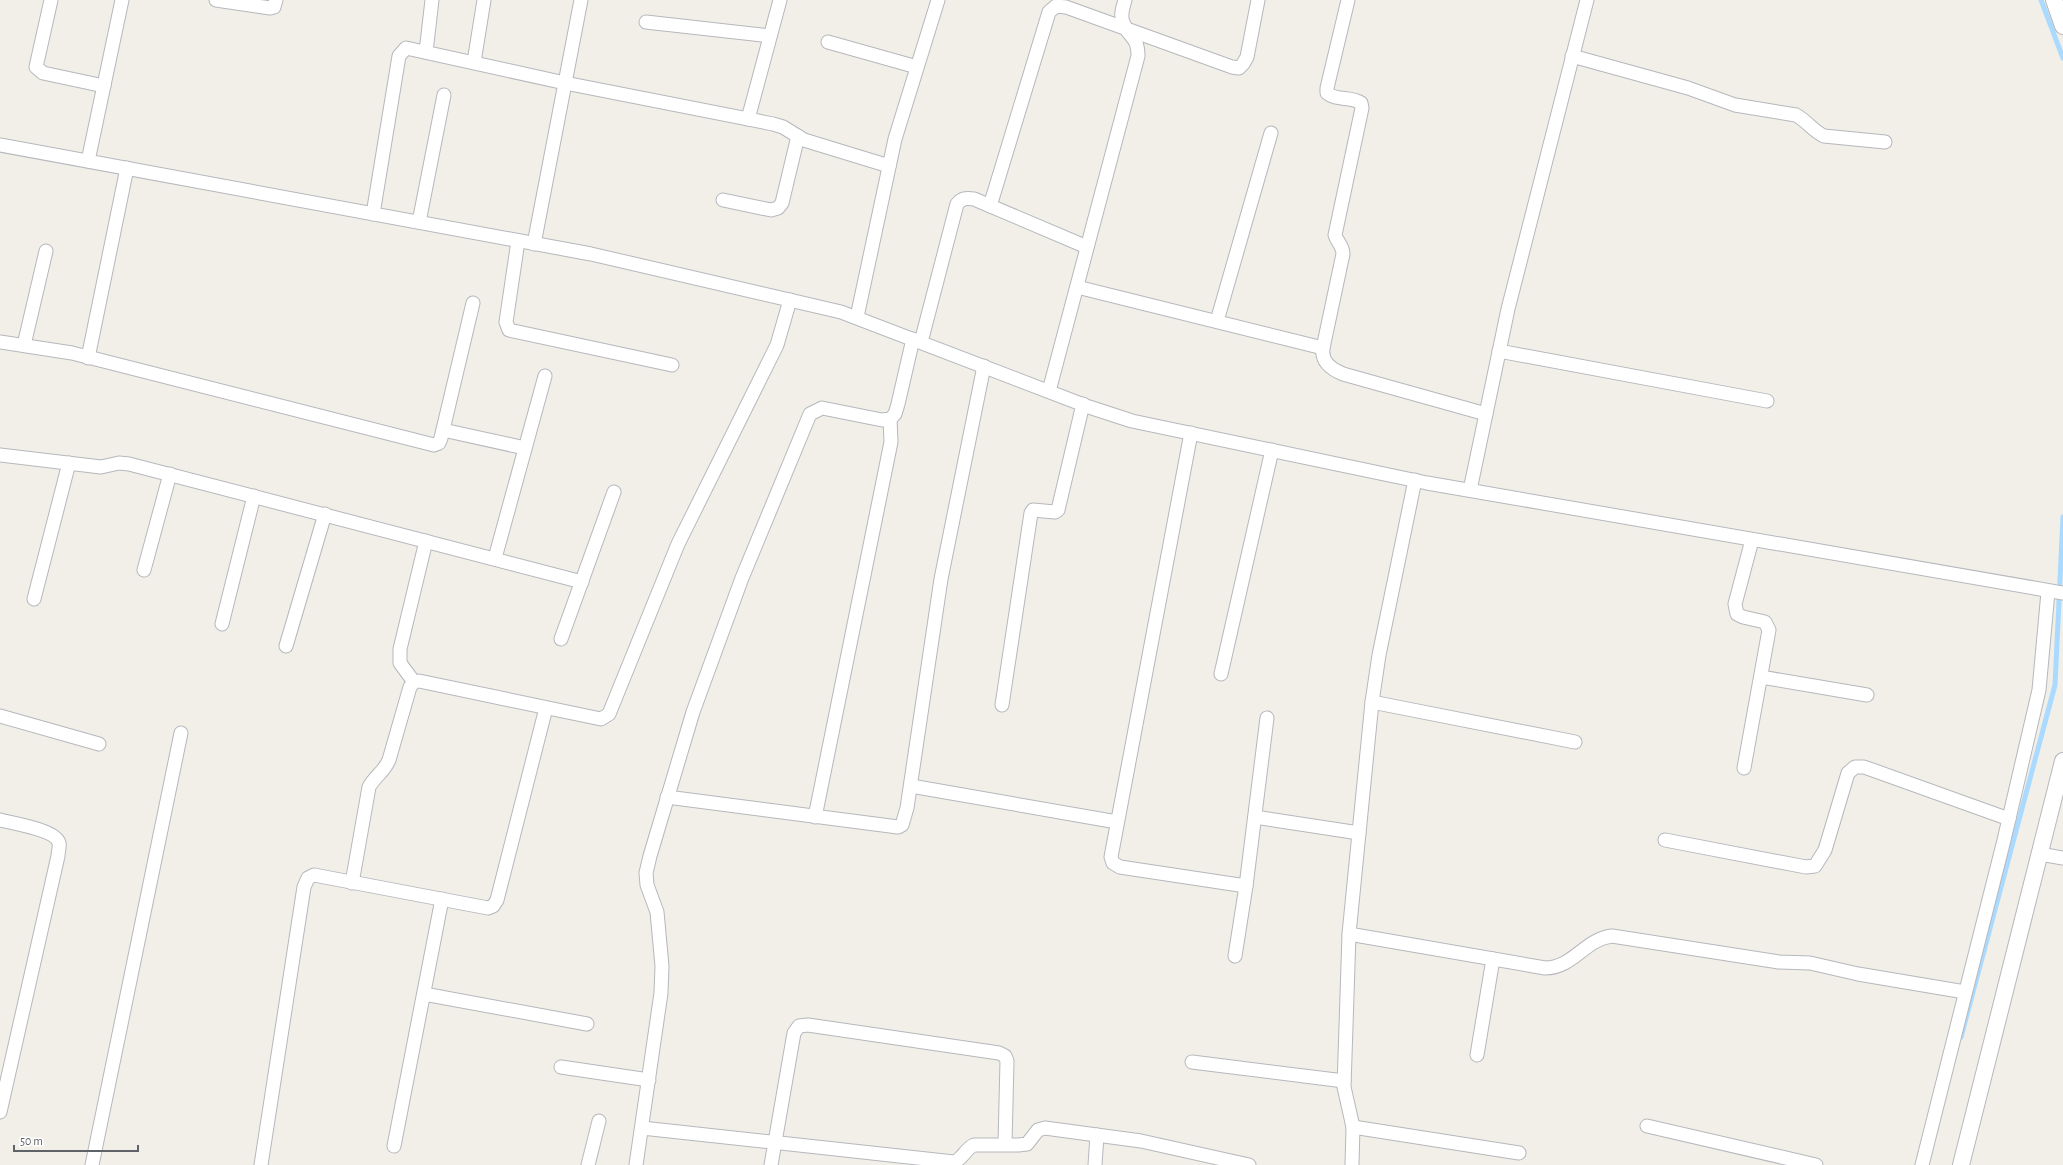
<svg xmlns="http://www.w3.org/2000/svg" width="2063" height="1165" viewBox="0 0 2063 1165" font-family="'Alegreya Sans',sans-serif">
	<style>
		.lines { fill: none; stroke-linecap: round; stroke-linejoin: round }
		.stream { stroke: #aadaff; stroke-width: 5 }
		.minor-casing { stroke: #b5b8bc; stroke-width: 15 }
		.tertiary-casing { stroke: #b5b8bc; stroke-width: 18 }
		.minor { stroke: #fff; stroke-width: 13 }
		.tertiary { stroke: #fff; stroke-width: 16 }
	</style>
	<rect width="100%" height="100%" fill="#f1efe8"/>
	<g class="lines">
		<g class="stream">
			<polyline points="2041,0 2063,58"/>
			<polyline points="1961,1037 2055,685 2063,517"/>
		</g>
		<g class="minor-casing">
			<g id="minor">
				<polyline points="51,0 36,67 43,73 104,86"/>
				<polyline points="216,0 270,8 274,7 276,0"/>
				<path d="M1348,0L1327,88V93C1336,101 1351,96 1361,103L1362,108L1335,235C1337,242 1343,246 1343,254L1323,348C1321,362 1331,369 1343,374L1486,414"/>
				<polyline points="646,22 770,36"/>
				<polyline points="828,42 917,67"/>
				<polyline points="426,52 432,0"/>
				<path d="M1572,56L1688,88L1735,105L1796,115C1807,121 1813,131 1824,136L1885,142"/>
				<polyline points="474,62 484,0"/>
				<polyline points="748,119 780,0"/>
				<polyline points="0,145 591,254 841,312 1089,407 1132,421 1427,483 2063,593"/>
				<polyline points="88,161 122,0"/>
				<polyline points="723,200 771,210 778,208 782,203 798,136"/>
				<polyline points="990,206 1049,12 1056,6 1066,7 1232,67 1239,68 1243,64 1247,57 1258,0"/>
				<polyline points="373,214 399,56 406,48 565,83 773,124 783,127 804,140 889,166"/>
				<polyline points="419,222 444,95"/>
				<polyline points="518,241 506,322 509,330 672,365"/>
				<polyline points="534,244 581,0"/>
				<polyline points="1077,287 1323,348"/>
				<polyline points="857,317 895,139 938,0"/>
				<polyline points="1217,321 1271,133"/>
				<polyline points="0,342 72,353 434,445 439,443 441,438 473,303"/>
				<path d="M921,342L957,204C962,198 966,198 974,199L1087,247"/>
				<polyline points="24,345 46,251"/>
				<polyline points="1499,351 1767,401"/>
				<polyline points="88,358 127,168"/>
				<path d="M1049,391L1138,56C1138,35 1128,38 1123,22C1120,15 1123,7 1125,0"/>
				<polyline points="443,430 525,448"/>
				<polyline points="1191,433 1111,857 1113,863 1120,867 1246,886"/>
				<polyline points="0,455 101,467 119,463 129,464 582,582"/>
				<polyline points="1470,490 1508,309 1587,0"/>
				<polyline points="495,558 545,376"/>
				<polyline points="144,570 170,474"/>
				<polyline points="34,599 69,463"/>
				<polyline points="222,624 254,496"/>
				<polyline points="561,639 614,492"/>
				<polyline points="286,646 325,514"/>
				<polyline points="1221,674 1272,450"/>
				<polyline points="1761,677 1867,695"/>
				<polyline points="414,682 400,663 400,649 426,541"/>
				<polyline points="1372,702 1575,742"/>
				<polyline points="1002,705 1031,513 1033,510 1055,512 1058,510 1083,404"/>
				<polyline points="0,716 99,744"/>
				<polyline points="1744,768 1769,630 1765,622 1743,617 1737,614 1735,604 1752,540"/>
				<polyline points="911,786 1117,822"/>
				<polyline points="667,797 898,827 902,825 907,808 941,579 984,366"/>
				<polyline points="815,817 891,442 890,419"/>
				<polyline points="1255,817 1359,833"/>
				<path d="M0,820C12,823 56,830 59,843C60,847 58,852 58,856L0,1112"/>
				<polyline points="1665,840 1806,867 1815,866 1825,850 1848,773 1855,767 1864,767 2009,819"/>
				<polyline points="2040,854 2063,858"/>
				<path d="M352,883L369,787C375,776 384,772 389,760L410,687L414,682L419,681L601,719L609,714L678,544L777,345L790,300"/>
				<path d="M1349,934L1545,968C1573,968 1585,939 1612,936L1779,962L1810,963L1858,974L1965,992"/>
				<polyline points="1235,956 1246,886 1267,718"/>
				<polyline points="424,994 587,1024"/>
				<polyline points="1477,1055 1493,959"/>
				<polyline points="1192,1062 1344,1081"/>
				<polyline points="561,1067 649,1080"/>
				<polyline points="1647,1126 1816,1165"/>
				<polyline points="1353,1127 1519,1153"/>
				<path d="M642,1128L954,1162C963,1159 965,1149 974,1145H1018L1027,1144L1038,1130L1045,1128L1141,1141L1249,1165"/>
				<polyline points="394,1146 442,899"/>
				<polyline points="92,1165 181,733"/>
				<polyline points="261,1165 304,887 308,878 314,875 488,908 493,906 497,900 546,708"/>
				<polyline points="588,1165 599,1121"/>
				<polyline points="636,1165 661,993 662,966 657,912 647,885 646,873 650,856 693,712 742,578 810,414 822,408 882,420 890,419 895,414 898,404 913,339"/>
				<polyline points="771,1165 794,1033 799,1026 808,1025 999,1053 1005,1056 1007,1061 1005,1144"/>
				<polyline points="1095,1165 1097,1135"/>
				<polyline points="1352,1165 1353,1127 1344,1087 1349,934 1372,702 1379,655 1415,480"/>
				<polyline points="1922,1165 2004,840 2039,690 2048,592"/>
			</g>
		</g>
		<g class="tertiary-casing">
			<g id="tertiary">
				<polyline points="2054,0 2063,26"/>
				<polyline points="1961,1165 2063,761"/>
			</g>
		</g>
		<use href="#minor" class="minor"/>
		<use href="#tertiary" class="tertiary"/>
	</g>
	<path d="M14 1145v6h124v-6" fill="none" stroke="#5f6368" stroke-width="2"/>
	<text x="20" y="1145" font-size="12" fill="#5f6368" stroke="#ffffff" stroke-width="3" paint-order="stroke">50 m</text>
</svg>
